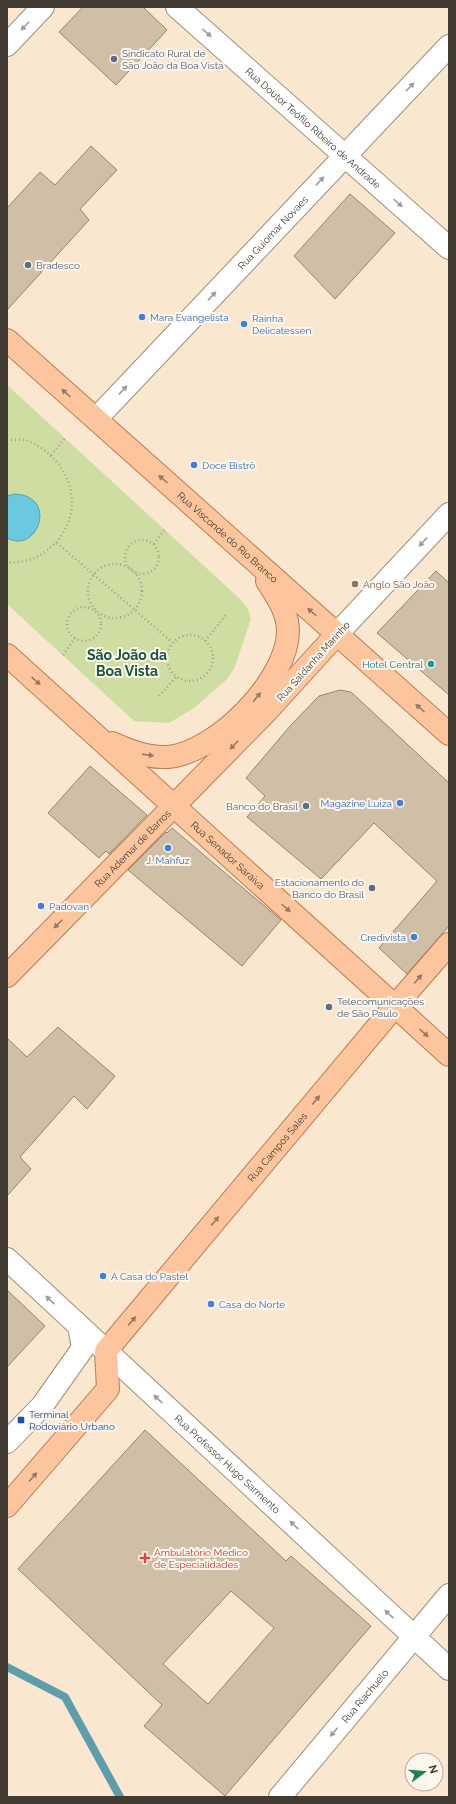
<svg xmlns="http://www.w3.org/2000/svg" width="456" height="1804" viewBox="0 0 456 1804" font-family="Raleway,sans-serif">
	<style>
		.green { fill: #cedea2 }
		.water { fill: #6ac8e0; stroke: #5e9eac }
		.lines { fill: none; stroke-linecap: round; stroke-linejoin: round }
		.stream { stroke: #5e9eac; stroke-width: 8 }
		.building { fill: #d0bfa7; stroke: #96866f; fill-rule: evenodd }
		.minor-casing { stroke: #9e8e77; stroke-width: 24 }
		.major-casing { stroke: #bb7c4e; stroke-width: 24 }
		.path { stroke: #ab9e8c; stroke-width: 2.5; stroke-dasharray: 1 3; stroke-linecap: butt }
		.minor { stroke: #fff; stroke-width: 22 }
		.major { stroke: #fdc59e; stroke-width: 22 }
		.oneway { fill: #a09d98 }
		.oneway2 { fill: #967962 }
		.service-dot { fill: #5c6f8a; stroke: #fdf6ec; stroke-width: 1.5 }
		.shop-dot { fill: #3f7fe0; stroke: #fdf6ec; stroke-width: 1.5 }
		.education-dot { fill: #8d6e63; stroke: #fdf6ec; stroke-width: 1.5 }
		.culture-dot { fill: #0f9aa8; stroke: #fdf6ec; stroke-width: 1.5 }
		.transit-dot { fill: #1a4fb4; stroke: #fdf6ec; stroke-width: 1.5 }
		.health-dot { fill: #e0444e; stroke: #fdf6ec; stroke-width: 1.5 }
		.labels { text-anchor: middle; stroke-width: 4; stroke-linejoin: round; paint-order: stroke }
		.service-label { font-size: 10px; fill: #4e5e75; stroke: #fdf6ec; text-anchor: start }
		.street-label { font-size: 10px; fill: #423b31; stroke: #fdf6ec }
		.shop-label { font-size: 10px; fill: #366cbe; stroke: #fdf6ec; text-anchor: start }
		.education-label { font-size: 10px; fill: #785e54; stroke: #fdf6ec; text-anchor: start }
		.culture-label { font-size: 10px; fill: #0d838f; stroke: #fdf6ec; text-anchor: end }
		.transit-label { font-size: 10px; fill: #164399; stroke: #fdf6ec; text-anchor: start }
		.health-label { font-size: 10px; fill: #be3a42; stroke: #fdf6ec; text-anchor: start }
		.district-label { font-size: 14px; font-weight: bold; fill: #18573b; stroke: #fdf6ec }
	</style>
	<rect width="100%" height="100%" fill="#f9e7cf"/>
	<polygon class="green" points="7,385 239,598 248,609 251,619 234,669 227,679 194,708 169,723 134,721 7,604"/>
	<path class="water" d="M14,494C59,495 38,555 7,538V496Z"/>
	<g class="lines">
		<polyline class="stream" points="7,1667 65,1697 120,1797"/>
	</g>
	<g class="building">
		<polygon points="83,7 143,7 167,30 116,85 59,32"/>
		<polygon points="91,146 117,170 80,209 89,220 7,310 7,208 40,172 55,185"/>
		<polygon points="350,194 395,233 335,299 294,256"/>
		<polygon points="436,571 449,583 449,695 377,633"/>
		<polygon points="340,690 351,692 449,783 449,926 407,974 379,948 437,881 374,823 321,879 247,817 265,796 246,778 291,725 319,696"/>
		<polygon points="90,766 147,815 109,854 106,851 99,858 48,813"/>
		<polygon points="172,828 281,920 242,966 128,870 166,832 167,833"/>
		<polygon points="58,1027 115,1076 87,1109 74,1096 20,1157 31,1169 7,1196 7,1038 27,1057"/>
		<polygon points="7,1290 45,1326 7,1367"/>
		<path d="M145,1430L286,1561L291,1556L371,1626L225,1796L144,1726L162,1705L18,1569ZM231,1591L274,1628L208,1704L163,1664Z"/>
	</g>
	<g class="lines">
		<g class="minor-casing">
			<g id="minor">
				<path id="s1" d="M177,7L449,248"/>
				<polyline points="7,45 43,7"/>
				<path id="s2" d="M96,419L449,46"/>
				<polyline points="337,634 449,514"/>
				<path id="s3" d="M7,1259L449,1669"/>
				<polyline points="7,1442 42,1406 83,1348 79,1326"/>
				<path id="s4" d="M280,1797L449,1595"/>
			</g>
		</g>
		<g class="major-casing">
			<g id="major">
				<path id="s5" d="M7,340L449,734"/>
				<path id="s6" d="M7,655L449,1055"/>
				<path d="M112,743C130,751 148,758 168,757C216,753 288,680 288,631C288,612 277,597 267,581"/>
				<path id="s7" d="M7,976L266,712L337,634"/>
				<path id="s8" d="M7,1506L108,1389L106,1351L395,1006L449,944"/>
			</g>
		</g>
		<g class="path">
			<path d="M7,440C13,440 20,439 25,440C35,443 44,449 51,456C82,485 78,531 42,554C32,561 19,562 7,563"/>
			<polyline points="51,455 65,438"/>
			<circle cx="142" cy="557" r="17"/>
			<polyline points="57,543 172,642"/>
			<polyline points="154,544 165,529"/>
			<circle cx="115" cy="591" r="27"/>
			<circle cx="84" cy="624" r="17"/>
			<circle cx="190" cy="658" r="23"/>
			<polyline points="205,641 226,615"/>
			<polyline points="63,655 75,638"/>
			<polyline points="159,696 176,677"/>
		</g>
		<use href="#minor" class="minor"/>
		<use href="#major" class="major"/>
	</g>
	<defs><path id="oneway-solid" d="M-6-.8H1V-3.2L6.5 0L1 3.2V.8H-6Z"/></defs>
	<g class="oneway">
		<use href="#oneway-solid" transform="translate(25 26) rotate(134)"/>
		<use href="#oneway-solid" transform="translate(207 33) rotate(42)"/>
		<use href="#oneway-solid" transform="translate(410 87) rotate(-46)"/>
		<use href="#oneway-solid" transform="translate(320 181) rotate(-47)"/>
		<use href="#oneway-solid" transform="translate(398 203) rotate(42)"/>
		<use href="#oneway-solid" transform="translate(212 296) rotate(-47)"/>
		<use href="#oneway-solid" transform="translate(123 390) rotate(-47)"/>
		<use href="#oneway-solid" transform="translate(423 542) rotate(133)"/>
		<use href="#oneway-solid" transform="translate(50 1300) rotate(-137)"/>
		<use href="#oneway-solid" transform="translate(158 1399) rotate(-137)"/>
		<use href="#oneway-solid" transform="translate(294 1525) rotate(-137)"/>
		<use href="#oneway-solid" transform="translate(389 1614) rotate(-137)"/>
		<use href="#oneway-solid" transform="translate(334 1732) rotate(130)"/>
	</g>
	<g class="oneway2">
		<use href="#oneway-solid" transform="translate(66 393) rotate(-138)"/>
		<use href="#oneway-solid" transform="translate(163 479) rotate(-138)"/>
		<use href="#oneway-solid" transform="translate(312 612) rotate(-138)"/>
		<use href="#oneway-solid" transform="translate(36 681) rotate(42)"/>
		<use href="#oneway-solid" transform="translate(257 697) rotate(-51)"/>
		<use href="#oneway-solid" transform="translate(420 708) rotate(-138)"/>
		<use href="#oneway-solid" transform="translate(234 745) rotate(134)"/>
		<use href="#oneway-solid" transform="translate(148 755) rotate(8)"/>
		<use href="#oneway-solid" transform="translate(286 908) rotate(42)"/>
		<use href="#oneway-solid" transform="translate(58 924) rotate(135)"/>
		<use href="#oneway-solid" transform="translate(418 979) rotate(-49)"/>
		<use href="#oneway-solid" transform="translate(424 1033) rotate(42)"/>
		<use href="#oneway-solid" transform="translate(316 1100) rotate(-50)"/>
		<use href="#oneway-solid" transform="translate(215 1221) rotate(-50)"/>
		<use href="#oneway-solid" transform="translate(132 1321) rotate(-50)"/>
		<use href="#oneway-solid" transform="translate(33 1477) rotate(-49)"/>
	</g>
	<g class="service-dot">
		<circle cx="114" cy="59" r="4"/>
		<circle cx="28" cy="265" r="4"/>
		<circle cx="306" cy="806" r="4"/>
		<circle cx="372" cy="888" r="4"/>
		<circle cx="329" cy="1007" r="4"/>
	</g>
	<g class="shop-dot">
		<circle cx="142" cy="317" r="4"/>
		<circle cx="244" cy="324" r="4"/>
		<circle cx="194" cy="465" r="4"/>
		<circle cx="400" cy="803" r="4"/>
		<circle cx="168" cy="848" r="4"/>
		<circle cx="41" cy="906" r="4"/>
		<circle cx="414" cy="937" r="4"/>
		<circle cx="103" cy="1276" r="4"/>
		<circle cx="211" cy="1304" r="4"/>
	</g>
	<circle class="education-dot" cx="355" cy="584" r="4"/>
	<circle class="culture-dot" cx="431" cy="664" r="4"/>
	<rect class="transit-dot" x="17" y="1416" width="8" height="8" rx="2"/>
	<path class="health-dot" d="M143 1552h4v4h4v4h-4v4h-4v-4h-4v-4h4z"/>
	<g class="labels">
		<g class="service-label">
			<text x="122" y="57">Sindicato Rural de<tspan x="122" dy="12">São João da Boa Vista</tspan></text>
			<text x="36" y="269">Bradesco</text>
			<text x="298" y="810" text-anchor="end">Banco do Brasil</text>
			<text x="364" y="886" text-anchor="end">Estacionamento do<tspan x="364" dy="12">Banco do Brasil</tspan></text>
			<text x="337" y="1005">Telecomunicações<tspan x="337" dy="12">de São Paulo</tspan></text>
		</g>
		<g class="street-label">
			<text dy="4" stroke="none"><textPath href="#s1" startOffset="182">Rua Doutor Teófilo Ribeiro de Andrade</textPath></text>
			<text dy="4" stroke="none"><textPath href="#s2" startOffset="257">Rua Guiomar Novaes</textPath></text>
			<text dy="4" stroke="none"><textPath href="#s5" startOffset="296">Rua Visconde do Rio Branco</textPath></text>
			<text transform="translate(313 661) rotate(-48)" y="4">Rua Saldanha Marinho</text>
			<text dy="4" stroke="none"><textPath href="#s7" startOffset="179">Rua Ademar de Barros</textPath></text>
			<text dy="4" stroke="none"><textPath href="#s6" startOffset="298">Rua Senador Saraiva</textPath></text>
			<text dy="4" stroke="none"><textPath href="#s8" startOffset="459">Rua Campos Sales</textPath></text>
			<text dy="4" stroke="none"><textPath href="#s3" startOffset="301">Rua Professor Hugo Sarmento</textPath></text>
			<text dy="4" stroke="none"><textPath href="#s4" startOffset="132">Rua Riachuelo</textPath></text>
		</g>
		<g class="shop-label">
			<text x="150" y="321">Mara Evangelista</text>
			<text x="252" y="322">Rainha<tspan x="252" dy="12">Delicatessen</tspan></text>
			<text x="202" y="469">Doce Bistrô</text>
			<text x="392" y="807" text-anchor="end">Magazine Luiza</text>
			<text x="168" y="864" text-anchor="middle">J. Mahfuz</text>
			<text x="49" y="910">Padovan</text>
			<text x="406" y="941" text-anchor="end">Credivista</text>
			<text x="111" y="1280">A Casa do Pastel</text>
			<text x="219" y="1308">Casa do Norte</text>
		</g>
		<g class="education-label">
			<text x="363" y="588">Anglo São João</text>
		</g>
		<g class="culture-label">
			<text x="423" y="668">Hotel Central</text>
		</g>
		<g class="transit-label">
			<text x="29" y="1418">Terminal<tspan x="29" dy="12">Rodoviário Urbano</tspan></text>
		</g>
		<g class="health-label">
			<text x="154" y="1556">Ambulatório Médico<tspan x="154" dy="12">de Especialidades</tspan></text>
		</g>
		<g class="district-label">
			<text x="127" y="660">São João da<tspan x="127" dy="16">Boa Vista</tspan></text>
		</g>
	</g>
	<rect width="456" height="1804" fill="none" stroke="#423b31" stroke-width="16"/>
	<g transform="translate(424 1772) rotate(74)"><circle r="19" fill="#fdf6ec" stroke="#b2aba1"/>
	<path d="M0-3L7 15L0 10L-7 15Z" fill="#217f57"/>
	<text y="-6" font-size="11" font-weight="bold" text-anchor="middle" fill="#423b31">N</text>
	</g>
</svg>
